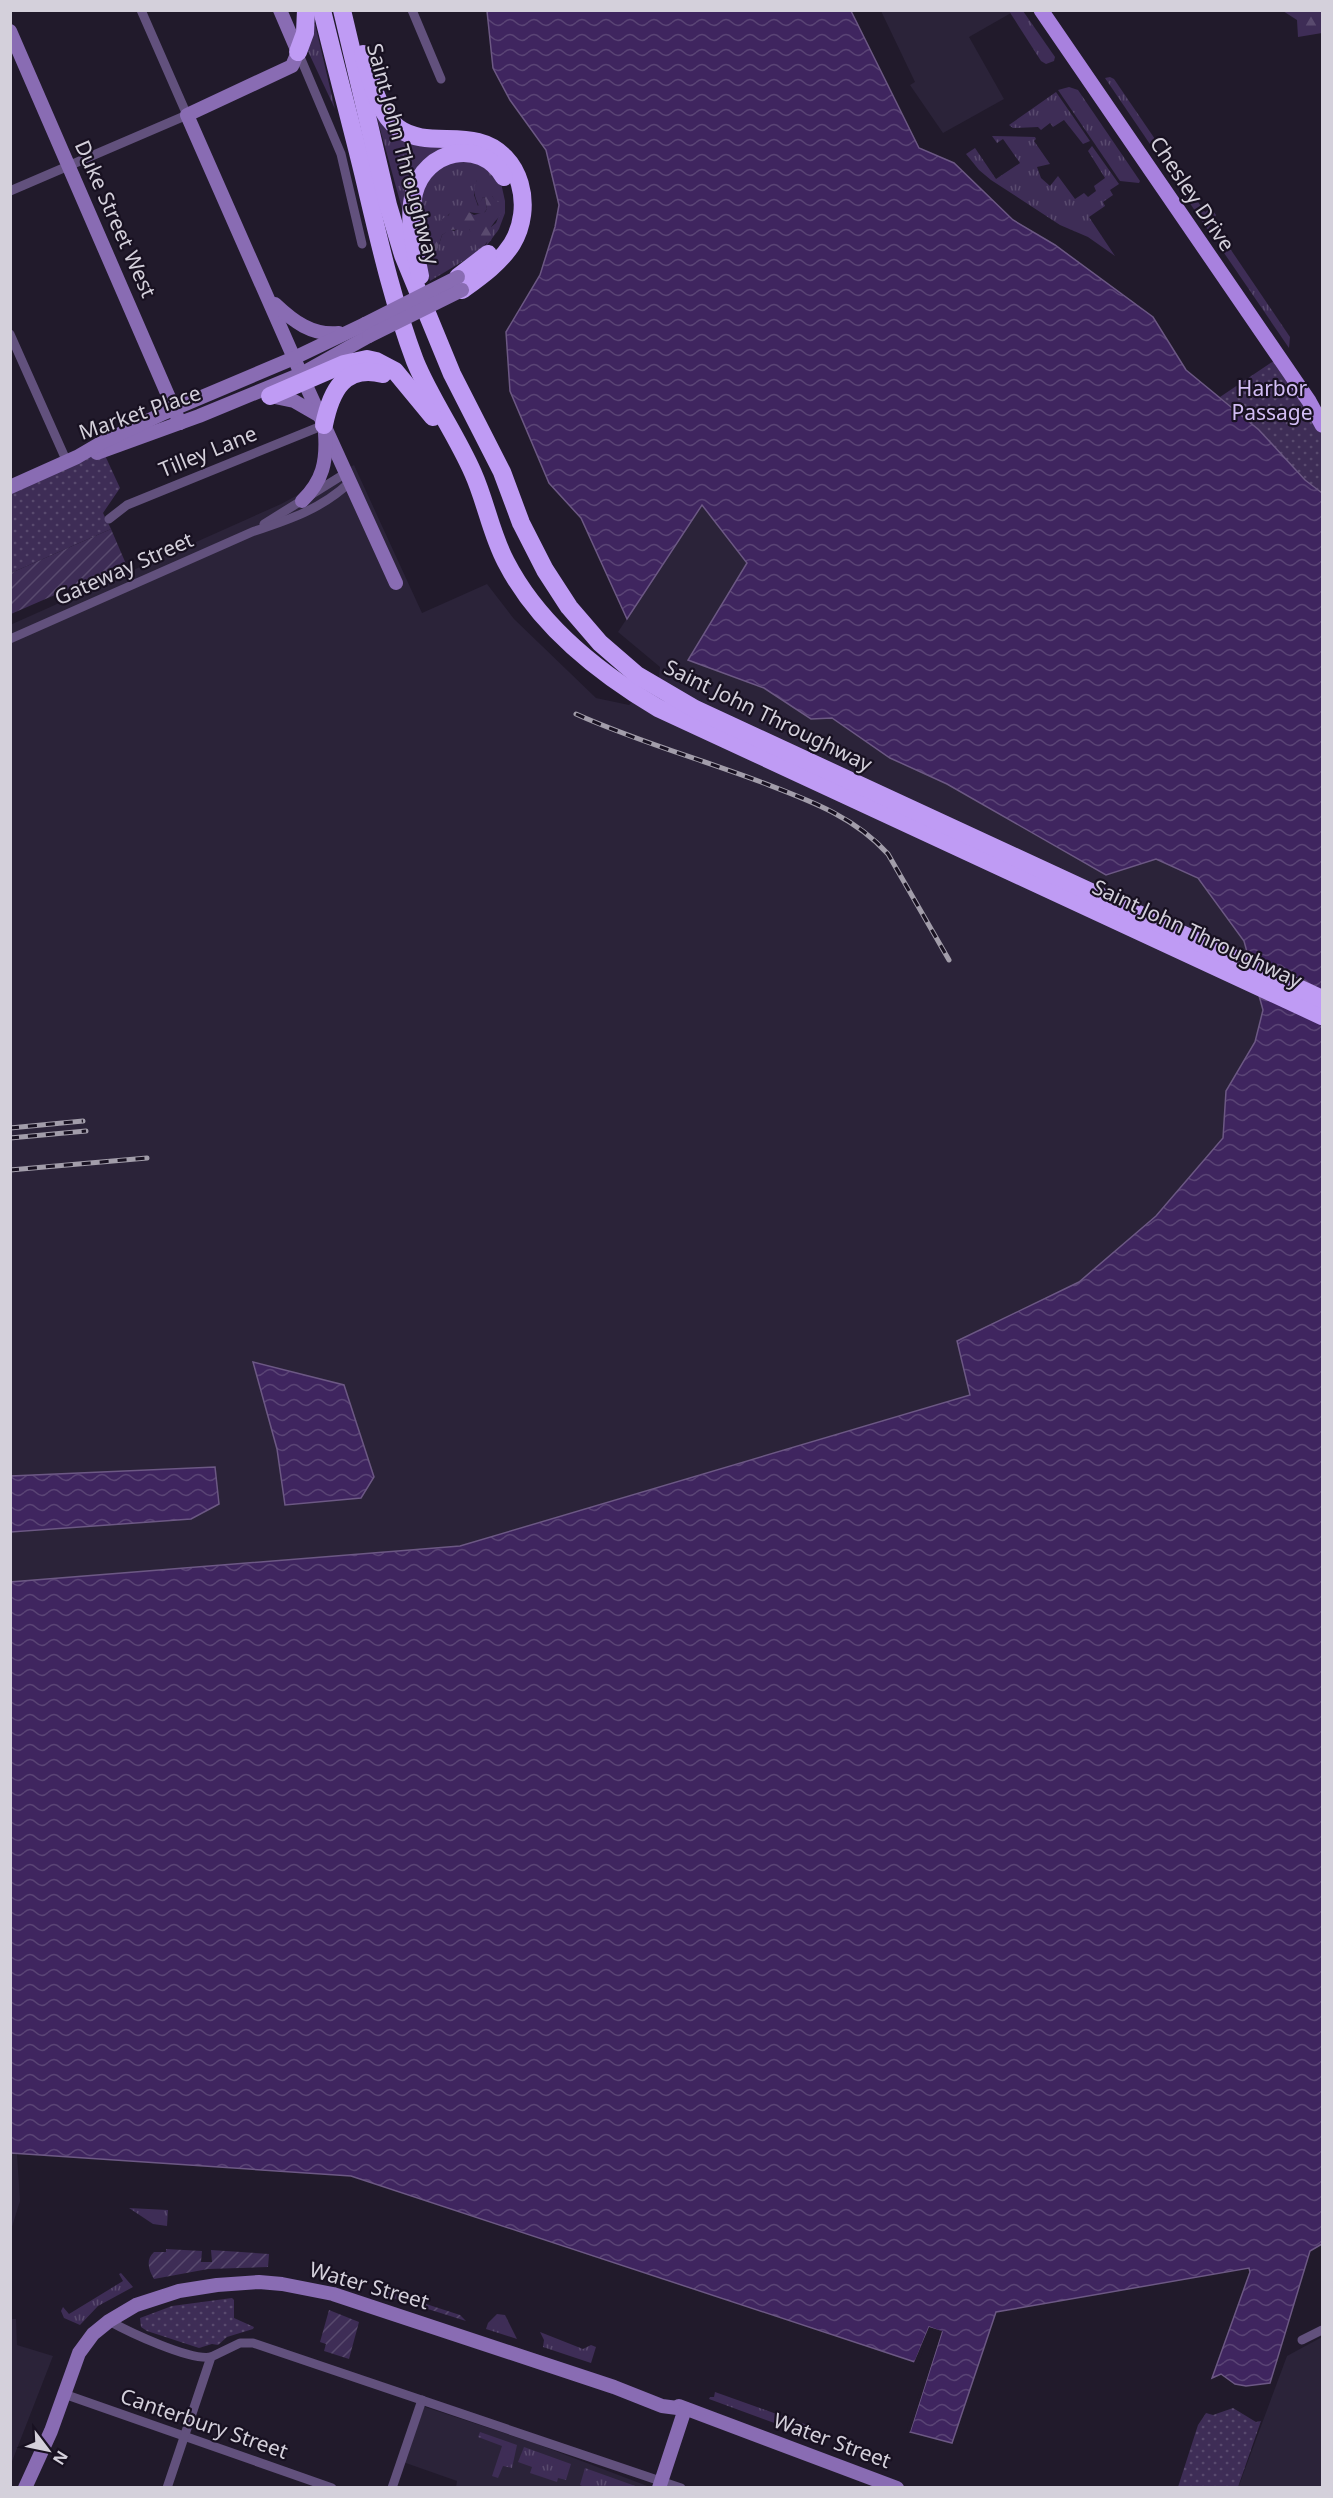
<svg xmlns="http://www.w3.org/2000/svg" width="1333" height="2498" viewBox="0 0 1333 2498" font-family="'Noto Sans',sans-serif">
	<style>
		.built { fill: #2b2339 }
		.grass { fill: url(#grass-tufts); fill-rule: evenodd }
		.forest { fill: url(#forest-firs) }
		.park { fill: url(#park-dots) }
		.garden { fill: url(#garden-furrows) }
		.water { fill: url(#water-waves); stroke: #6c5884; stroke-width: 1.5 }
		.pier { fill: #211a2b }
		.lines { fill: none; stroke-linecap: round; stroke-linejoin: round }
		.street { stroke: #62517d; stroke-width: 9 }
		.secondary { stroke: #896cb3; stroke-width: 14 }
		.primary { stroke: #a881de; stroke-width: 15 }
		.highway { stroke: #bf9bf4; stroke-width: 18 }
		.rail-casing { stroke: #a29daa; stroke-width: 5 }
		.rail { stroke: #181121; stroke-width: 3; stroke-dasharray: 9; stroke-linecap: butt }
		.secondary-bridge { stroke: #896cb3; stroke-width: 14 }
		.labels { text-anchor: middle; stroke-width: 4.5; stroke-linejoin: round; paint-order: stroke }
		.street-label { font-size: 21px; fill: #d4d0db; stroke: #181121 }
		.park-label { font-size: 21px; fill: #d2bdf4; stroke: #181121 }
	</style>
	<defs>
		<pattern id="grass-tufts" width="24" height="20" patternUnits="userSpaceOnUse" patternTransform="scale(1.5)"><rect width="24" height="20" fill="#3e2d56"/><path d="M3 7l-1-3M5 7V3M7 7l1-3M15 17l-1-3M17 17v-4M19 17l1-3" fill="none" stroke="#594a6e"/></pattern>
		<pattern id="forest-firs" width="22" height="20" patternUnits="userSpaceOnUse" patternTransform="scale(1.5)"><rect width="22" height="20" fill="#3e2d56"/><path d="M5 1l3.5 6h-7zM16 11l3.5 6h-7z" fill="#594a6e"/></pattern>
		<pattern id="park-dots" width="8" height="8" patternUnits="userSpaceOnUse" patternTransform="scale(1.5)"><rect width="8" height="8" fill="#3e2d56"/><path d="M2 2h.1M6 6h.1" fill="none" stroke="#594a6e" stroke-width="1.8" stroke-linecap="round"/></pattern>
		<pattern id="garden-furrows" width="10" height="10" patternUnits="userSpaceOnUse" patternTransform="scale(1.5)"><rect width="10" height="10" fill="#3e2d56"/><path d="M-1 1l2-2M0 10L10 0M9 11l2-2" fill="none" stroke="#594a6e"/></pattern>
		<pattern id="water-waves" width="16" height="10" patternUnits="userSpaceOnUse" patternTransform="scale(1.5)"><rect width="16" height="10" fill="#3f255f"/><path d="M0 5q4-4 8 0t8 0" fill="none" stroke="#5a4475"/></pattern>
	</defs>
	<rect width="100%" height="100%" fill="#211a2b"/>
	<g class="built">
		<polygon points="881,11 1009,11 1011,13 969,37 1004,99 943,133 910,85 915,82"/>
		<polygon points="354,465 422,613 487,584 514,619 596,698 629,705 659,678 660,667 618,632 702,504 747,563 688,660 764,688 811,719 832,718 890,758 947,784 1106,875 1156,859 1198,878 1244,941 1263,1010 1255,1042 1226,1091 1223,1138 1156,1216 1079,1283 957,1341 971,1394 460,1546 11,1582 10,625 281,504"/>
		<polygon points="11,2153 17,2154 20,2201 11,2230"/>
		<polygon points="11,2319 16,2319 17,2345 53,2356 11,2464"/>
		<polygon points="1322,2337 1322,2487 1238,2488 1287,2356"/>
		<polygon points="422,2406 537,2444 650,2487 456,2487 457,2481 403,2462"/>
	</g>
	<g class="grass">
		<polygon points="1009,11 1023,11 1055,57 1054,61 1046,64 1041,61"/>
		<polygon points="315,24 335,109 306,47 312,26"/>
		<polygon points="1110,77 1114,79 1157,142 1154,150 1105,78"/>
		<polygon points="1069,87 1078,90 1140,181 1139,183 1120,181 1058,90"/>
		<polygon points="1056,92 1090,141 1083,144 1064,120 1053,127 1050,123 1041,130 1038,127 1013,128 1009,125"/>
		<polygon points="374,107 447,146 404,216"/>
		<polygon points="992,136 1035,137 1036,139 1034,141 1050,164 1037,167 1041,178 1050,186 1058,176 1075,199 1084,193 1088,197 1096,191 1094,186 1105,178 1088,151 1092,146 1119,184 1110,190 1113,195 1103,202 1105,206 1089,217 1115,256 1088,237 1060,225 991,180 979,170 966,154 975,148 996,179 1020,163 1003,139 997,143"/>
		<path d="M457,160L481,164L501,183L505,201V213L499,229L485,248L430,281L420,242L419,197L435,170ZM477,180H490L492,196L501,210L496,223L491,227L492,232L485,247L476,245L477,242L469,229L459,228L454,231L450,229L442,235L437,251L435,252L431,248C434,231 443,222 453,209C464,211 472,213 483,214L487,209L485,198L483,197L478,206L474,195Z"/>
		<polygon points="1170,163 1173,166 1205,212 1211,208 1216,215 1208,230 1164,165"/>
		<polygon points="1225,246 1231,250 1290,337 1289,348 1220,247"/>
		<polygon points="129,2208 168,2210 167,2226 153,2224"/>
		<polygon points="121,2273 133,2287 98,2306 80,2325 64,2318 61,2311 63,2307 69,2314 123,2281 119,2274"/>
		<polygon points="497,2314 505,2315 517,2339 486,2329 488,2323"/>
		<polygon points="540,2332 583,2349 591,2345 596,2347 591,2363 543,2347 544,2340"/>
		<polygon points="715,2392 813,2427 810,2436 709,2399 710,2397 714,2397"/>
		<polygon points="480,2432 517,2445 512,2468 503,2466 498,2478 492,2476 502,2446 478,2437"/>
		<polygon points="524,2447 571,2464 566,2480 558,2478 557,2482 530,2473 532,2467 518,2462"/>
		<polygon points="585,2468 638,2487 584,2487 580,2485"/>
	</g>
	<g class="forest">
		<polygon points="1283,11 1322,11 1322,33 1298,37 1297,20"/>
		<path d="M482,178C499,181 494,184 492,196L496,201L502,203C502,218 499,215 491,227L493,230L491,241L487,242L482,249L477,248L469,229L450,230L442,235L437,251L435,252L431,248L433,227L441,223L442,219L449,215L450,209L462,208L474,215L485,212L487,209L485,198L483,197L479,206C475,198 472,189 477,180Z"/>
	</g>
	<g class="park">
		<polygon points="1278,358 1322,425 1322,493 1305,480 1259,430 1220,397"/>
		<polygon points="103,451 120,488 103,513 111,529 11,573 10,487"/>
		<polygon points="232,2298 234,2300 234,2318 254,2327 253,2329 227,2337 218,2345 212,2344 199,2348 147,2331 141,2327 140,2318 172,2306"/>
		<polygon points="1233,2408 1256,2422 1261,2421 1238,2487 1178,2487 1198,2425 1206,2413 1213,2415"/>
	</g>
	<g class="garden">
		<polygon points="111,529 126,564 11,614 11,573"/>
		<path d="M166,2249L202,2251L201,2262H212L211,2250L269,2254L268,2267L208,2269L154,2279C149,2271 145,2260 154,2252H166Z"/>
		<polygon points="383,2290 460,2315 466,2321 377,2293 377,2291"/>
		<polygon points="329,2310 359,2322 349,2359 324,2351 326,2344 320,2342"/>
	</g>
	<g class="water">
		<polygon points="487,11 851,11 919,148 954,163 1013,220 1055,245 1153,317 1186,370 1259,430 1305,480 1322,493 1322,2244 1310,2251 1270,2383 1246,2386 1235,2384 1221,2374 1212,2378 1250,2272 1249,2268 996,2312 952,2443 910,2432 942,2332 929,2327 915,2362 351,2176 11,2153 10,1582 460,1546 970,1395 957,1341 1079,1282 1156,1216 1223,1138 1226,1091 1255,1042 1263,1010 1244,941 1198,878 1156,859 1106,875 947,784 890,758 832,718 811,719 764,688 688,660 747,563 702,505 627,619 581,518 549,483 510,391 506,332 540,275 555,227 559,205 546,150 510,100 493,68"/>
		<polygon points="253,1362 344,1385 374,1477 361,1498 285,1505 277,1449"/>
		<polygon points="215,1467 219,1504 191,1519 11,1532 11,1476"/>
	</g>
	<polygon class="pier" points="929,2327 942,2331 910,2432 907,2430 939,2333 930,2330 918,2364 913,2365"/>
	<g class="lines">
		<g class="street">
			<polyline points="412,10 441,79"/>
			<polyline points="298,52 341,154 362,244"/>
			<polyline points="10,191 187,115 141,10"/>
			<polyline points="10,334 67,462"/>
			<polyline points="109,519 127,505 324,425"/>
			<polyline points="264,524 346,473"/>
			<path d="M10,639L252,532C288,520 322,509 350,482"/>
			<path d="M109,2321C129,2332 190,2361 211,2357"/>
			<polyline points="1302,2340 1322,2330"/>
			<polyline points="64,2394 332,2488"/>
			<polyline points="167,2488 211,2357 240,2343 253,2343 681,2488"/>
			<polyline points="392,2488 422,2400"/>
		</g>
		<g class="secondary">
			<polyline points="280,10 298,52 292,66 187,115 301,374"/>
			<polyline points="10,31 180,423"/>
			<path d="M275,304C293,321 312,336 339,333"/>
			<polyline points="304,381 396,583"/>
			<polyline points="270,396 294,401 320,416"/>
			<polyline points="97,453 199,416 301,374 369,336"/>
			<polyline points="10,487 77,457 101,443 164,413 294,358 365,324"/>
			<path d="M302,501C323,481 327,461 325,433"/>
			<polyline points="679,2406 897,2488"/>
			<polyline points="25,2488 51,2431 79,2353 93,2334 109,2321 136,2305 179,2291 217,2285 259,2282 282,2284 333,2294 614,2387 662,2406 685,2409"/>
			<polyline points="659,2488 685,2409"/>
		</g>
		<polyline class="primary" points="1041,10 1309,401 1322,425"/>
		<g class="highway">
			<path d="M322,10C335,65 350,119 363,173C378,236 392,300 415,361C431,400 456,434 473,473C486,502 491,534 506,562C538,624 599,673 658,708L1322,1016"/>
			<polyline points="342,10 388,205 403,255 452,374 502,472 521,523 545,570 569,607 600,643 637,675 695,709 1322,999"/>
			<polyline points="298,52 305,33 306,10"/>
			<path d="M363,54C371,78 377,112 398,128C421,145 452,135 478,142C522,153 534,208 512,244C500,263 480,277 462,290"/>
			<path d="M420,276C415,250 407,220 414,193C425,150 480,137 504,177"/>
			<polyline points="458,277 488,254"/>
			<polyline points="270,396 344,364 367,359 376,361 395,371 433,417"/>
			<path d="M324,425C331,391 344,364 383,374"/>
		</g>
		<g class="rail-casing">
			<g id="rail">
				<path d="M576,714C636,741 700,759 761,782C808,800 854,816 888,854L949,960"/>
				<polyline points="10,1128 83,1121"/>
				<polyline points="10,1138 86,1131"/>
				<polyline points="10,1170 147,1158"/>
			</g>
		</g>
		<use href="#rail" class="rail"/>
		<g class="secondary-bridge">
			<polyline points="365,324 458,277"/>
			<polyline points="369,336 462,290"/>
		</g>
	</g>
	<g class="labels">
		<g class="street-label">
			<text transform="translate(403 154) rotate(75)" y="7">Saint John Throughway</text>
			<text transform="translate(1192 194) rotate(56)" y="7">Chesley Drive</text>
			<text transform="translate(115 219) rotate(66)" y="7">Duke Street West</text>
			<text transform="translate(140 413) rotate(-19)" y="7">Market Place</text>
			<text transform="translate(208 452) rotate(-22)" y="7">Tilley Lane</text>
			<text transform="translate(124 569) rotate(-24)" y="7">Gateway Street</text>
			<text transform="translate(768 716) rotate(26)" y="7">Saint John Throughway</text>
			<text transform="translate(1197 934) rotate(25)" y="7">Saint John Throughway</text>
			<text transform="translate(369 2286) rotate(16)" y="7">Water Street</text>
			<text transform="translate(204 2424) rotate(19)" y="7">Canterbury Street</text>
			<text transform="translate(832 2441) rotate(20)" y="7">Water Street</text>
		</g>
		<g class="park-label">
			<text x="1272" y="396">Harbor<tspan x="1272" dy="24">Passage</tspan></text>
		</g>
	</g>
	<rect width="1333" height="2498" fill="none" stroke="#d4d0db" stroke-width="24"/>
	<g transform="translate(48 2450) rotate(122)" stroke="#181121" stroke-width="4.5" paint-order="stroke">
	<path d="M0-4.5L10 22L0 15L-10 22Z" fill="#d4d0db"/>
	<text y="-9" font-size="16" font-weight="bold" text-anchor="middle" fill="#d4d0db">N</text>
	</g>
</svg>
